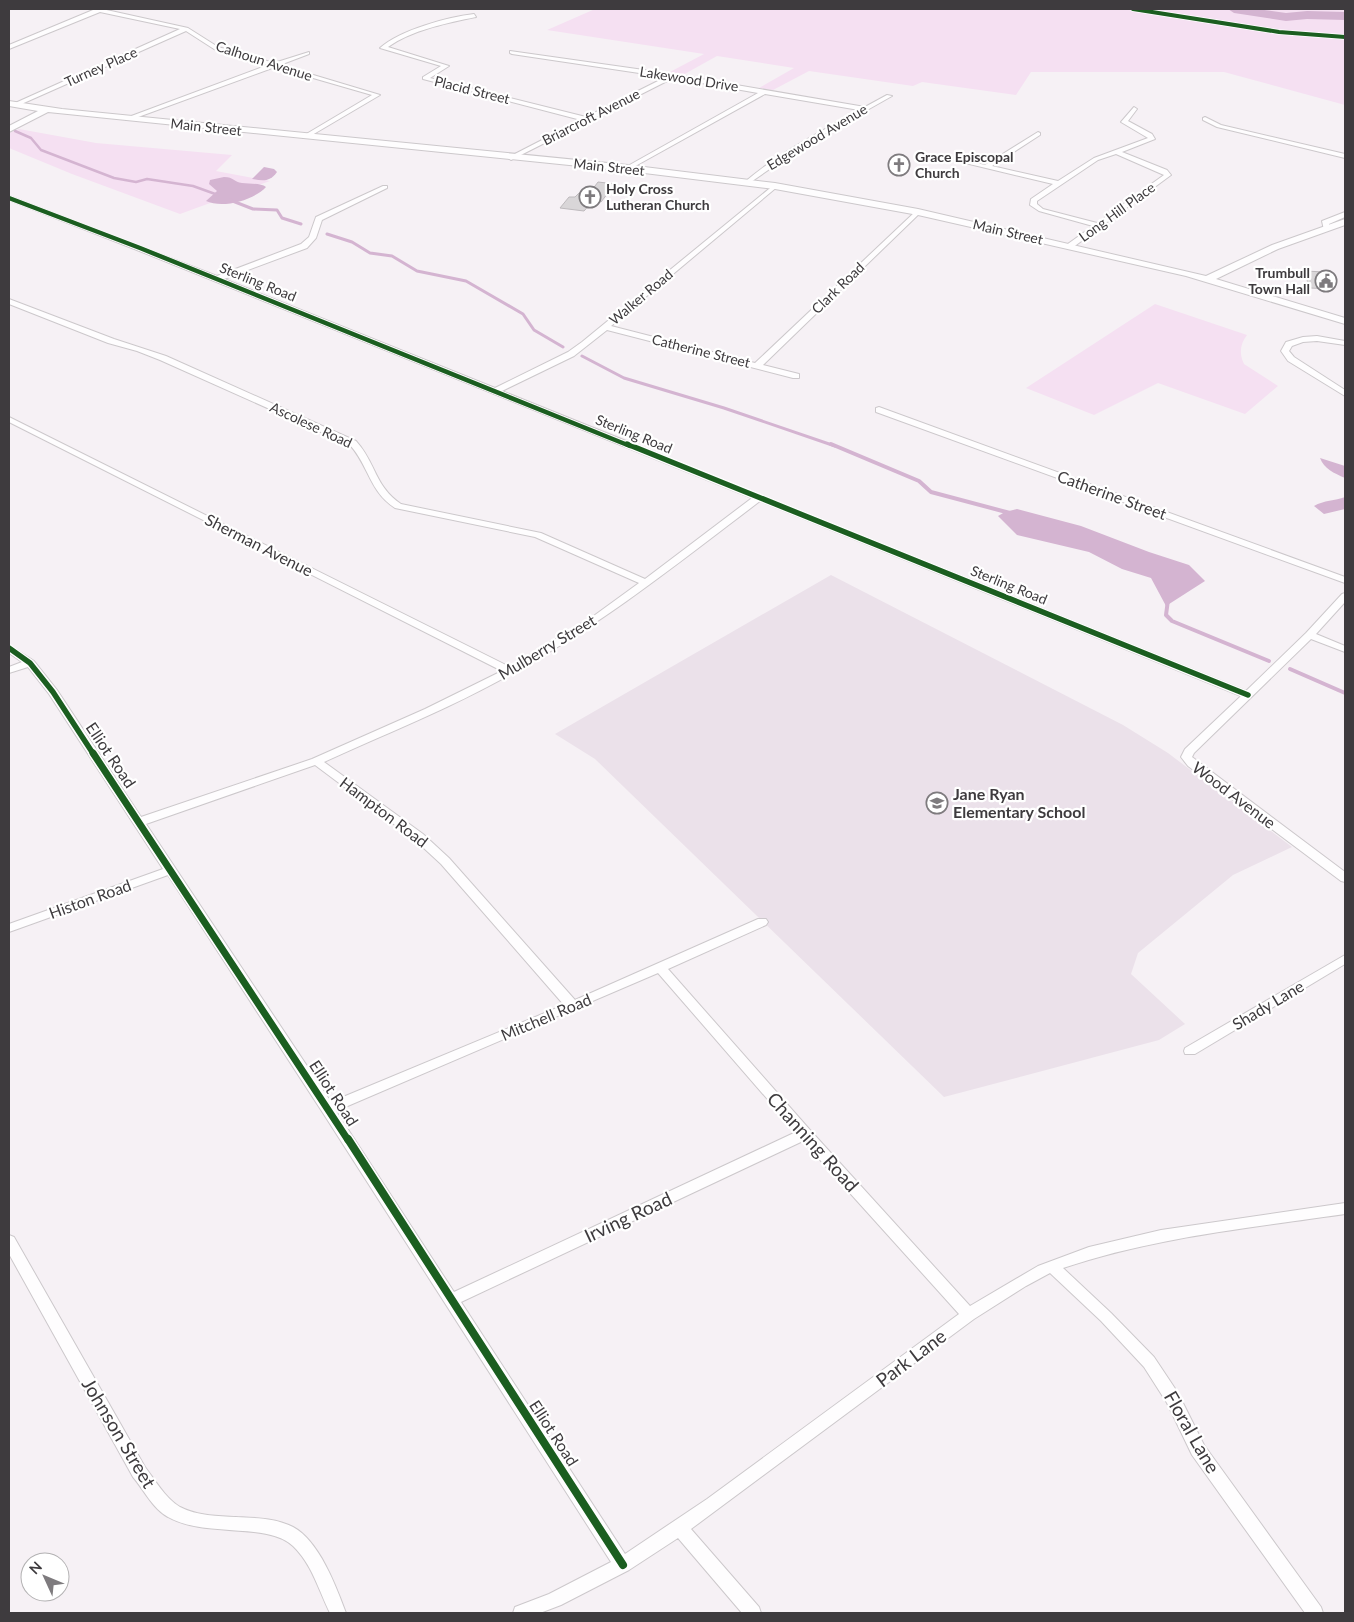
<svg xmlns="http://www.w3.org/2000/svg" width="1354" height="1622" viewBox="0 0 1354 1622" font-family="Lato,sans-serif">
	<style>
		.built { fill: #ebe1ea }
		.green { fill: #f5e0f2 }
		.water { fill: #d4b4d1 }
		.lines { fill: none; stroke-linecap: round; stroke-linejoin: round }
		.stream-far2 { stroke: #d4b4d1; stroke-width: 2.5 }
		.stream-far1 { stroke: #d4b4d1; stroke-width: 3 }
		.stream { stroke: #d4b4d1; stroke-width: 4 }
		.river { fill: #d4b4d1; fill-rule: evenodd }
		.building { fill: #d9d6d8; stroke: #bebabd }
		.street-casing { stroke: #ccc8cb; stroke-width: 2 }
		.secondary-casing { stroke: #ccc8cb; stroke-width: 2 }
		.street { fill: #fefdfe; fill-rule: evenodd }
		.secondary { fill: #fefdfe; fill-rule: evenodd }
		.cycleway-far4-casing { stroke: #fff; stroke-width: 5.5 }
		.cycleway-far3-casing { stroke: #fff; stroke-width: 6 }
		.cycleway-far2-casing { stroke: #fff; stroke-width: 8 }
		.cycleway-far1-casing { stroke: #fff; stroke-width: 10 }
		.cycleway-casing { stroke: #fff; stroke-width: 11 }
		.cycleway-far4 { stroke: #1b5e20; stroke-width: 4 }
		.cycleway-far3 { stroke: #1b5e20; stroke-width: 4.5 }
		.cycleway-far2 { stroke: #1b5e20; stroke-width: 5.5 }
		.cycleway-far1 { stroke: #1b5e20; stroke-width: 7 }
		.cycleway { stroke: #1b5e20; stroke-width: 8 }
		.labels { text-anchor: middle; stroke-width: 4.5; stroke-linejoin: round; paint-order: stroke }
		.far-street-label { font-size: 14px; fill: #3e3b3e; stroke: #fff }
		.far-poi-label { font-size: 14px; font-weight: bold; fill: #3e3b3e; stroke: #fff; text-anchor: start }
		.street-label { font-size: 16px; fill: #3e3b3e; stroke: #fff }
		.poi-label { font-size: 16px; font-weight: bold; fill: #3e3b3e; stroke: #fff; text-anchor: start }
		.near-street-label { font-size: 19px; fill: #3e3b3e; stroke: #fff }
	</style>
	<rect width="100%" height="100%" fill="#f6f1f5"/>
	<polygon class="built" points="831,575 1123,725 1168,753 1292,847 1233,875 1138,953 1131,974 1185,1024 1159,1040 944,1097 595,759 555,734"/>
	<g class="green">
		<polygon points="595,9 1345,9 1345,105 1224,72 1031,72 1016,95 922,82 913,86 809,71 773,90 759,88 794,68 717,56 681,76 668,73 704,54 547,30"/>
		<polygon points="19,129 96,143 232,155 216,171 270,181 180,214 72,174 9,148 9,133"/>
		<path d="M1155,304L1247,335C1240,344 1239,354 1244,364L1278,386L1245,414L1158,383L1094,415L1026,388Z"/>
	</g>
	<g class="water">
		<path d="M264,167L274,169L277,172C270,182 263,181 252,179Z"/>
		<path d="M224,177C234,177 234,182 242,183C250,184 261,183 266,187C254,200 223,209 206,201L217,191L209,184L210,180Z"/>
		<path d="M1320,458L1345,466V478C1334,473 1324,469 1320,458Z"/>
		<path d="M1345,497V509L1324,514L1314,506C1324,500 1335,501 1345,497Z"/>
		<polygon points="1017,509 1081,526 1149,552 1189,565 1205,581 1166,606 1151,578 1122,569 1089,552 1017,535 998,516 1005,512"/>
	</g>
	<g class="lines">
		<polyline class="stream-far2" points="15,131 31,138 41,150 114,178 136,182 147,179 193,186 218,195"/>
		<g class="stream-far1">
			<polyline points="230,200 253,209 277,210 282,218 301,224"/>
			<polyline points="327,234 352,242 370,253 392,256 417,271 466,281 523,314 534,330 563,347"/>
			<polyline points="582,356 624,378 724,408 835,446"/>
		</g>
		<g class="stream">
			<polyline points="831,444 919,481 931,492 1010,513"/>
			<polyline points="1168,600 1166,615 1172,621 1269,661"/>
			<polyline points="1290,669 1345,693"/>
		</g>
		<polygon class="river" points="1228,9 1257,9 1286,13 1307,11 1345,12 1345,20 1307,19 1286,21 1234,13"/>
	</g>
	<g class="building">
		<polygon points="598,182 615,184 601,202 593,201 584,211 560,208 569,197 575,197 579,193 589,194"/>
		<polygon points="1304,271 1326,272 1332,289 1310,288"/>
	</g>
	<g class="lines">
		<g class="street-casing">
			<g id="street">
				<polygon points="92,9 102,9 188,28 218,47 274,63 309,52 309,54 280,65 380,95 307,138 303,138 303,136 372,95 275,67 130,120 126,120 126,118 268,65 214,49 186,31 17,106 13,106 13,104 180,29 100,12 9,49 9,45 93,10"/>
				<path d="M474,14L476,17C447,23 412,30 388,47L449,66L430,78L586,117L666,77L512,54L510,53V51L672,74L865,107L887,95L892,96L800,148L748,184L746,183V181C780,152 821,132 859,110L765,94L630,169H626V167L758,93L673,78L511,160L508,158L509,157L581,120L423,79V77L441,66L380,48C400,30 448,17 474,14Z"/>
				<path d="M1134,107L1137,109L1128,121L1152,134L1155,139L1122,152L1167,170L1171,175L1072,248L1065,246L1093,226L1039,211L1030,205L1031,199L1053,184L961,162L964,160L985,165L1038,132L1040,133V135L992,166L1058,181L1094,158L1148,138L1121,122ZM1116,154L1164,175L1097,223L1043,209L1037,204V201L1098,160Z"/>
				<polygon points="1205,117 1221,125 1345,154 1345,158 1217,127 1203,120 1203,118"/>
				<path d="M775,184L778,186L777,187L611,326L755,363L916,211H920V213L763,365L799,374V378H793L607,330L574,356L502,391L1246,691L1306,633L1342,594L1345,593V602L1316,634L1345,646V652L1311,639L1194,753L1192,757L1345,872V882L1341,881L1188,766L1181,757L1185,749L1241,696L760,501C680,562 601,625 513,673C453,707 387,733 324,762L423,834L449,858L575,1000L758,919H766L768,922L766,925L668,969L810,1130L970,1306L1038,1266L1089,1247L1161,1230L1345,1203V1214C1250,1228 1155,1237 1063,1268L1111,1313L1154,1357L1178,1393L1204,1445L1321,1607L1323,1613H1305L1192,1455L1167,1403L1144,1367L1101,1321L1050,1273L1026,1286L974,1319L691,1529L759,1607L761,1613H742L678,1538L629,1570L561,1605L540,1613H513L515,1607L549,1594L611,1562L323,1113L168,875L9,932V924L163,869L49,694L28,667L9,673V667L22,662L9,653V645L34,661L57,690L141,817L312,759L425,709L502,671L9,422V417L510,667L595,615L639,583L535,537L395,508C369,491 369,466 350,445L160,360L137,351L108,343L9,304V299L114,339L166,356L356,441C376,463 375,487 401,504L541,533L645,579L752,498L137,250L9,200V196L217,276L301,244L309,237L316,217L383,186H387V188L322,220L316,238L307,248L224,279L495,388L568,352L582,342ZM315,765L415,840L441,864L564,1005L331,1102L146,824ZM658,973L796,1132L454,1292L336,1111ZM803,1141L959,1314L707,1499L625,1554L461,1302Z"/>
				<polygon points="1345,212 1345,217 1329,224 1330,230 1324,230 1322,221"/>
				<polygon points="1317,336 1345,341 1345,345 1317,341 1303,342 1292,346 1289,351 1294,357 1345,390 1345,396 1288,361 1281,351 1286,342 1303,337"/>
				<polygon points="879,407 1345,577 1345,583 876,412 876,408"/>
				<polygon points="1345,955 1345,964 1195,1054 1185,1054 1184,1051 1185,1048"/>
				<path d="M9,1235L14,1237L145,1467C155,1480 165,1498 180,1507C197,1516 218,1516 236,1517C255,1518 276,1518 293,1527C319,1541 336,1586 346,1613H330C319,1591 312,1564 293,1546C268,1522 205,1538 168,1517C153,1509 144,1490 133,1477L9,1254Z"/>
			</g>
		</g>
		<g class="secondary-casing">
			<polygon id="secondary" points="9,101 62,109 628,165 775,183 918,209 1206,276 1272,245 1345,219 1345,225 1278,249 1216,279 1345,318 1345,324 1186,276 918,215 775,189 628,171 48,112 9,132 9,126 38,111 9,106"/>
		</g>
		<use href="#street" class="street"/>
		<use href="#secondary" class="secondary"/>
		<g class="cycleway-far4-casing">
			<polyline id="cycleway-far4" points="1133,9 1279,32 1345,37"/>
		</g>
		<g class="cycleway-far3-casing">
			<polyline id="cycleway-far3" points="9,198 140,248 630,446"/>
		</g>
		<g class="cycleway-far2-casing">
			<g id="cycleway-far2">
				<polyline points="627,444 1248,695"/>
				<polyline points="9,648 30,663 53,692 94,755"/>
			</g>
		</g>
		<g class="cycleway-far1-casing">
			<polyline id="cycleway-far1" points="93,753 348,1140"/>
		</g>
		<g class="cycleway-casing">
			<polyline id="cycleway" points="348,1139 623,1565"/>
		</g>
		<use href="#cycleway-far4" class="cycleway-far4"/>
		<use href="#cycleway-far3" class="cycleway-far3"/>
		<use href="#cycleway-far2" class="cycleway-far2"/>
		<use href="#cycleway-far1" class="cycleway-far1"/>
		<use href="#cycleway" class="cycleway"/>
	</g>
	<defs>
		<g id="church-ring" transform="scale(1.125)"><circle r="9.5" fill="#fff" stroke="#7e7b7e" stroke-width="1.5"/><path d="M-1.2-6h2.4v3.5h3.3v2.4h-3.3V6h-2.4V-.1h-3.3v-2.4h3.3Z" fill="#7e7b7e"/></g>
		<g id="civic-ring" transform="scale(1.125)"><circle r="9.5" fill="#fff" stroke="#7e7b7e" stroke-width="1.5"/><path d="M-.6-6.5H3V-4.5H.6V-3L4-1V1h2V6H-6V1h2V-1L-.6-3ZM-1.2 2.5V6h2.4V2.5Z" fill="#7e7b7e"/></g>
		<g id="school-ring" transform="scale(1.125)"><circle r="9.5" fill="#fff" stroke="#7e7b7e" stroke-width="1.5"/><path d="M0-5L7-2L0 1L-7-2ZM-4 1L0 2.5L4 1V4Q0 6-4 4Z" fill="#7e7b7e"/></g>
	</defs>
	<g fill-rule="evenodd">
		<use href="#church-ring" x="899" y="165"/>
		<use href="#church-ring" x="590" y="197"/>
		<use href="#civic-ring" x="1326" y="281"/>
		<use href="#school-ring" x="937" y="803"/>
	</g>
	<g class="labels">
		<g class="far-street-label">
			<text transform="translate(264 61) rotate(18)" y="5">Calhoun Avenue</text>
			<text transform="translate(101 67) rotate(-24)" y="5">Turney Place</text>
			<text transform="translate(689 79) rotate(9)" y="5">Lakewood Drive</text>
			<text transform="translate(472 90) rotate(14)" y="5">Placid Street</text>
			<text transform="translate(591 117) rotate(-27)" y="5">Briarcroft Avenue</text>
			<text transform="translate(206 127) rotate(6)" y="5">Main Street</text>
			<text transform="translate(817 137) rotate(-31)" y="5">Edgewood Avenue</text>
			<text transform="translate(609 167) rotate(6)" y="5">Main Street</text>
			<text transform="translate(1117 212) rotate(-36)" y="5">Long Hill Place</text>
			<text transform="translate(1008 232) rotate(13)" y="5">Main Street</text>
			<text transform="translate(258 282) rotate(22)" y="5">Sterling Road</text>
			<text transform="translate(838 288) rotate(-44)" y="5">Clark Road</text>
			<text transform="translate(641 297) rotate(-40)" y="5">Walker Road</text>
			<text transform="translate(701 351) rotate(14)" y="5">Catherine Street</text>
			<text transform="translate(311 425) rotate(25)" y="5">Ascolese Road</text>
			<text transform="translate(634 434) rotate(22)" y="5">Sterling Road</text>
			<text transform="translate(1009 585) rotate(22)" y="5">Sterling Road</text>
		</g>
		<g class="far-poi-label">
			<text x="915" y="162">Grace Episcopal<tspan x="915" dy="16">Church</tspan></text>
			<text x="606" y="194">Holy Cross<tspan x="606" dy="16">Lutheran Church</tspan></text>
			<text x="1310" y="278" text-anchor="end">Trumbull<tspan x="1310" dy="16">Town Hall</tspan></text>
		</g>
		<g class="street-label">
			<text transform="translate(1112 495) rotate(20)" y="6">Catherine Street</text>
			<text transform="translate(259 545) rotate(27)" y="6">Sherman Avenue</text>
			<text transform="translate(547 647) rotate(-31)" y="6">Mulberry Street</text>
			<text transform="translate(111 755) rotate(56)" y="6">Elliot Road</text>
			<text transform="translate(1234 795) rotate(37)" y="6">Wood Avenue</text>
			<text transform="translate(384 812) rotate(37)" y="6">Hampton Road</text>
			<text transform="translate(90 899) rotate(-20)" y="6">Histon Road</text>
			<text transform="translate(1268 1005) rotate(-31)" y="6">Shady Lane</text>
			<text transform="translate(546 1017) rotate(-23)" y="6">Mitchell Road</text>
			<text transform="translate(334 1093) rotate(57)" y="6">Elliot Road</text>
			<text transform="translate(554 1433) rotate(57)" y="6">Elliot Road</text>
		</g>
		<g class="poi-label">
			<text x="953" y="800">Jane Ryan<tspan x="953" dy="18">Elementary School</tspan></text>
		</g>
		<g class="near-street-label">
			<text transform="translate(813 1142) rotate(48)" y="7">Channing Road</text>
			<text transform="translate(628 1217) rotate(-25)" y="7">Irving Road</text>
			<text transform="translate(911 1358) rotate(-37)" y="7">Park Lane</text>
			<text transform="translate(1192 1432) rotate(60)" y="7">Floral Lane</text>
			<text transform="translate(119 1433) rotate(59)" y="7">Johnson Street</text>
		</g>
	</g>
	<rect width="1354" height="1622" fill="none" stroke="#3e3b3e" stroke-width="20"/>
	<g transform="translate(45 1577) rotate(314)"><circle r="24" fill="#ffffff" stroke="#b2b1b2"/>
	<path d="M0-4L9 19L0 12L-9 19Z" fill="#7e7b7e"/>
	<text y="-8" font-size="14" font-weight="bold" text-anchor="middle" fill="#3e3b3e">N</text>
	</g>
</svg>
